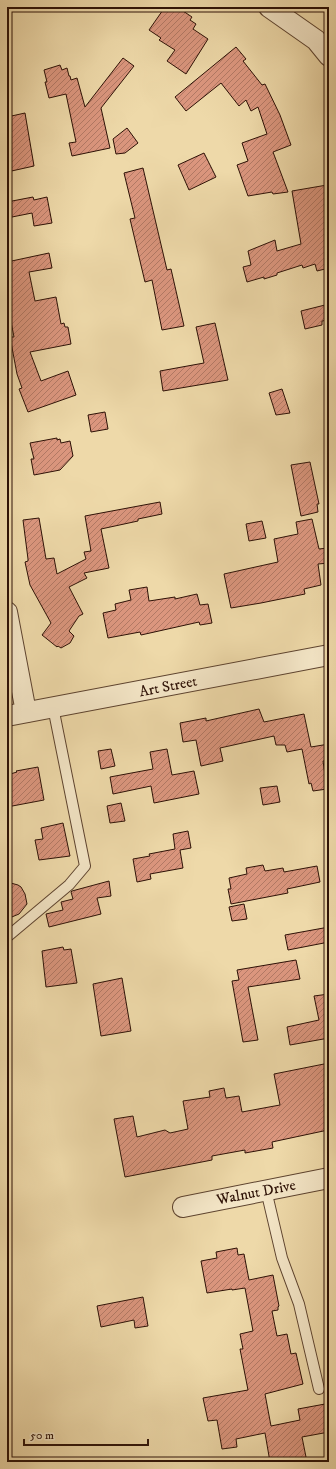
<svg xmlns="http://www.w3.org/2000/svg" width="336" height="1469" viewBox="0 0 336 1469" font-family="'IM FELL DW Pica',serif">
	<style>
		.building { fill: url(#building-hatch); stroke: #2d1106 }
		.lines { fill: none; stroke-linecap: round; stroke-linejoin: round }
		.service-casing { stroke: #5d432f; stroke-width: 12 }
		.minor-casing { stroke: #5d432f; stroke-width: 22 }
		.service { stroke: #f4e6c7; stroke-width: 10 }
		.minor { stroke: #f4e6c7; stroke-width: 20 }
		.labels { text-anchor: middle; stroke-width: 4; stroke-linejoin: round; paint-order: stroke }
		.street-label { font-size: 15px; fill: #2d1106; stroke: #f4e6c7 }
	</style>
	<defs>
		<pattern id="building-hatch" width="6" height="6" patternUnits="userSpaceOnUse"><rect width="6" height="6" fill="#db967e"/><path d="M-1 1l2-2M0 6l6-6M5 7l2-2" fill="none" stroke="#b27965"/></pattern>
	</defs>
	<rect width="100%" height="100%" fill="#eed9a9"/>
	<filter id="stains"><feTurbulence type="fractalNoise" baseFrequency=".005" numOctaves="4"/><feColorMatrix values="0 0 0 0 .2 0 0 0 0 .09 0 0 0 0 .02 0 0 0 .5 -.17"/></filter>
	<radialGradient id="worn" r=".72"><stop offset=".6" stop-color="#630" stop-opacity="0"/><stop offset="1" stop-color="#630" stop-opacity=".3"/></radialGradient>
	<g class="building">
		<polygon points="165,7 177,7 192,17 190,20 196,24 193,29 208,39 186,74 167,61 175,50 159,40 161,38 149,30"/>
		<polygon points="236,47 246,59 243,61 262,85 265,84 280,115 291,145 273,152 288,192 273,194 272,192 248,196 237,165 248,161 242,143 267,134 258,107 251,111 246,100 239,106 221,83 186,111 175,97"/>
		<polygon points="123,58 134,66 101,108 110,148 72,156 69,143 76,142 66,94 49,98 45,82 47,82 44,70 60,65 62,70 67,68 69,76 70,76 71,80 77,78 85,107"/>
		<polygon points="25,113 34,166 7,172 7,117"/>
		<polygon points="127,128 138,143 125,153 116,154 113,139"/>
		<polygon points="204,153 216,177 189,190 178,165"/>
		<polygon points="143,168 167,270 171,269 184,326 162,330 152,280 145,282 130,219 135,218 124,173"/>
		<polygon points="327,185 328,189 329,189 329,210 326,211 327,217 326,217 329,238 329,268 317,271 315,264 303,268 302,265 277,273 277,275 264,279 264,277 247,282 243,267 251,265 248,251 275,240 277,251 301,244 292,191"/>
		<polygon points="33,197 34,200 47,197 52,223 34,226 32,213 7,218 7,202"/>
		<polygon points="49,253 52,268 29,272 35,301 56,297 61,324 64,323 65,327 68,327 71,344 30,352 41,381 68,371 76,395 28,412 19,389 22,388 17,374 10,337 14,337 7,301 7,262"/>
		<polygon points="329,304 329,320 322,321 322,325 305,329 301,311"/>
		<polygon points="215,323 228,380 163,391 160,371 204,363 196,327"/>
		<polygon points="282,389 290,413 276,415 269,393"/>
		<polygon points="105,412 108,429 91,432 88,415"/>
		<polygon points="57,438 57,440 60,439 61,443 70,441 73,456 60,470 34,475 31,459 34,459 30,443"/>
		<polygon points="310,462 319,504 317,504 318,512 301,516 291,465"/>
		<polygon points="160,502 162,514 138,519 138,521 101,529 109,568 84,573 87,578 69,587 83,614 79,616 69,631 74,636 70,643 61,648 58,646 57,647 42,635 51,623 30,585 25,562 28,561 28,559 23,520 39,518 46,559 54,558 57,574 86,559 84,552 91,551 85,516"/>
		<polygon points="312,519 319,549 328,548 329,557 329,563 318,564 321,585 304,589 305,594 261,603 231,608 224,574 278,562 274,539 298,534 296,522"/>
		<polygon points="262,521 266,538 249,541 246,524"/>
		<polygon points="147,587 149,601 175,597 175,599 197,594 200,605 208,604 212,623 200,625 199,622 141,635 140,632 108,638 103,613 116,610 115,604 131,600 129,590"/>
		<polygon points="259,709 264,722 304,714 311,747 329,744 329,760 323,761 327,789 313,791 311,783 309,784 302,749 287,752 285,745 276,745 274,736 220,748 223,761 201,766 196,740 183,742 180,723 206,718 206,721"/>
		<polygon points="111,749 115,766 101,769 98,751"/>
		<polygon points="167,749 172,775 194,771 199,794 154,803 151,786 113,794 110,777 153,769 150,752"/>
		<polygon points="38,767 44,800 7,807 7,775 17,772 16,771"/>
		<polygon points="277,786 280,802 263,805 260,788"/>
		<polygon points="121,803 125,821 110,823 107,806"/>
		<polygon points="63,823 70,856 39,860 35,840 43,839 41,828"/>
		<polygon points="188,831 191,848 180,850 183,868 150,874 151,879 137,882 133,859 150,856 149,854 175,849 173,834"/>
		<polygon points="263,865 265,871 283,868 284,872 317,866 320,882 287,889 288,893 231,904 228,889 231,889 229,878 247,874 246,868"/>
		<polygon points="109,881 111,896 97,898 101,914 49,927 46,914 63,910 61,902 73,899 71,892 72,891"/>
		<polygon points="7,882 18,885 21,887 25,894 27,904 19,914 7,919"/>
		<polygon points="244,904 247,919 232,921 229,907"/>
		<polygon points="329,927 329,942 288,950 285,935"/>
		<polygon points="63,947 64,950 71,949 77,983 46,987 42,951"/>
		<polygon points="296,960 300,979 248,987 258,1040 243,1042 232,981 239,980 237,970"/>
		<polygon points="122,978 131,1031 101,1036 93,984"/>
		<polygon points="329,994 329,1038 290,1045 287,1027 319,1020 314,996"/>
		<polygon points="329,1063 329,1112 325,1112 328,1130 272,1142 273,1148 245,1153 245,1150 212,1156 212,1160 125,1177 114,1119 133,1116 137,1137 165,1130 170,1133 188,1129 183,1101 210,1097 209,1091 224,1088 226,1098 239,1096 242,1112 280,1105 274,1074"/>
		<polygon points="237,1248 238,1255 244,1254 249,1280 273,1275 279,1306 278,1307 278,1310 272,1311 277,1336 287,1334 291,1354 296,1353 303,1384 265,1394 271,1426 300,1420 298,1409 325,1404 327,1413 329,1413 329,1432 302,1437 307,1462 270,1462 265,1433 236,1439 237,1447 222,1449 217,1420 208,1421 203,1398 248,1390 240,1349 243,1349 240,1334 253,1331 245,1288 232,1290 232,1289 207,1293 201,1261 217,1258 216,1252"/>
		<polygon points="143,1297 148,1326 135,1328 134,1320 101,1327 97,1306"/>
	</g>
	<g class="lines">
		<g class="service-casing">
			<g id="service">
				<polyline points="7,937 69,885 85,866 53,707"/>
				<polyline points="266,1190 282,1258 299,1304 319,1389"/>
			</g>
		</g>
		<g class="minor-casing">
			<g id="minor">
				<polyline points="269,7 316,40 329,56"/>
				<polyline points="7,612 26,712"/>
				<polyline points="7,716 329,655"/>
				<polyline points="183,1207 329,1178"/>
			</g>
		</g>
		<use href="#service" class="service"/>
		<use href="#minor" class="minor"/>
	</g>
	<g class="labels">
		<g class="street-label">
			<text transform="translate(168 686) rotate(-11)" y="5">Art Street</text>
			<text transform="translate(256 1192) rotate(-11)" y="5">Walnut Drive</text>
		</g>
	</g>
	<rect width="336" height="1469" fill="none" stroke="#eed9a9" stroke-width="24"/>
	<rect x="8" y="8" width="320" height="1453" fill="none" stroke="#2d1106" stroke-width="2"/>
	<rect x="12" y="12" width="312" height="1445" fill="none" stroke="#2d1106"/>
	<path d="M24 1439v6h124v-6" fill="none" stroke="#2d1106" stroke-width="2"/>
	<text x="30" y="1439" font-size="12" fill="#2d1106" stroke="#f4e6c7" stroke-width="3" paint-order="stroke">50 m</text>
	<rect width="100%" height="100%" filter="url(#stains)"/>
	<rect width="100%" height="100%" fill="url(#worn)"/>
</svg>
